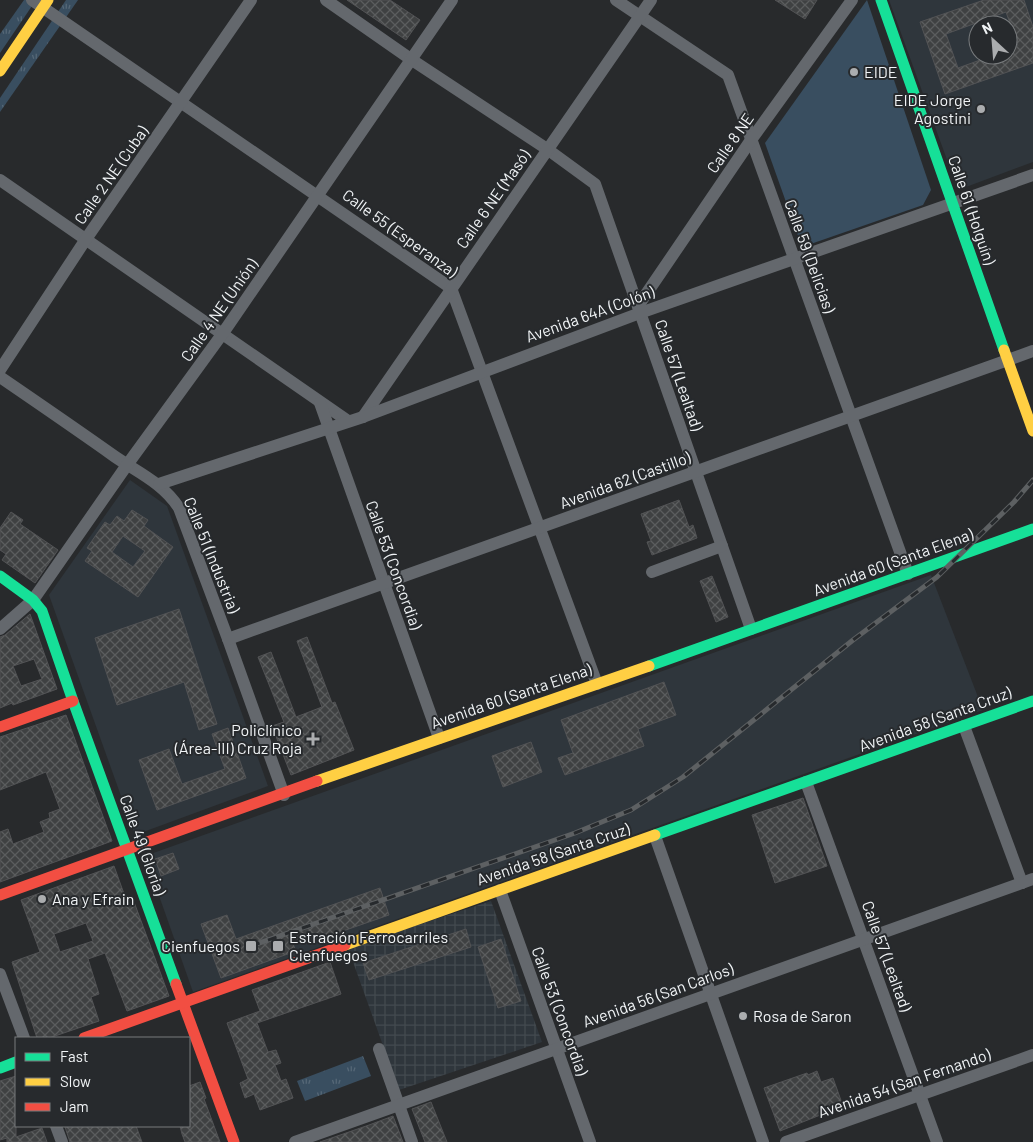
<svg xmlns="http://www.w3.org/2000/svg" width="1033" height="1142" viewBox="0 0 1033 1142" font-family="Barlow,sans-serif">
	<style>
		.built { fill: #2f363c; fill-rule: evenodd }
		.industrial { fill: url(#industrial-grid) }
		.grass { fill: url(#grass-tufts) }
		.garden { fill: #394e60 }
		.building { fill: url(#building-cross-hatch); stroke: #525355; fill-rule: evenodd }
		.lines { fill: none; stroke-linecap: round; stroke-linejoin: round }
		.street { stroke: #64686d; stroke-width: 12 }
		.fast { stroke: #16e098; stroke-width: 11 }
		.slow { stroke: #ffcf43; stroke-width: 11 }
		.jam { stroke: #f24e42; stroke-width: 11 }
		.rail-casing { stroke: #5d6062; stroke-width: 5 }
		.rail { stroke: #272a2d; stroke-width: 3; stroke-dasharray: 9; stroke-linecap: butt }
		.poi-dot { fill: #abadaf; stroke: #272a2d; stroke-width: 2 }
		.labels { text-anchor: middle; stroke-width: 4; stroke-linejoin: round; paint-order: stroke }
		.poi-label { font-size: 16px; fill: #f1f4f6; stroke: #272a2d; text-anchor: start }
		.street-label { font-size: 16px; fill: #f1f4f6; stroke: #272a2d }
	</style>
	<defs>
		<pattern id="industrial-grid" width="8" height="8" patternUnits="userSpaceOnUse" patternTransform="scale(1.25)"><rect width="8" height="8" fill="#2f363c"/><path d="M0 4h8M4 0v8" fill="none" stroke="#434a4f"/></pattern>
		<pattern id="grass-tufts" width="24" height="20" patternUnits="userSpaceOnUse" patternTransform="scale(1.25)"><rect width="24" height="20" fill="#394e60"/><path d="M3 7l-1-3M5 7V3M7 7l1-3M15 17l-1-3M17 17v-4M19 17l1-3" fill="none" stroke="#566877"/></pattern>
		<pattern id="building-cross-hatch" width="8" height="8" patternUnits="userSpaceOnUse" patternTransform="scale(1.25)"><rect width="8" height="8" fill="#3f4142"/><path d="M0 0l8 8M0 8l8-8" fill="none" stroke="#5b5d5e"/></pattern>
	</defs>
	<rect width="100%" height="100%" fill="#282a2c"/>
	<g class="built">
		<path d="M889,0H1033V162L958,190ZM978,25H1008V55H978Z"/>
		<polygon points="130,480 167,506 268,786 135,835 49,595"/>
		<polygon points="931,575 983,710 193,992 145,856"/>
	</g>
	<polygon class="industrial" points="491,901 542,1042 399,1090 348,948"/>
	<g class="grass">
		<polygon points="24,0 36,0 0,53 0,34"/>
		<polygon points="66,0 78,0 0,112 0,98"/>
		<polygon points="363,1056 371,1076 305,1101 297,1081"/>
	</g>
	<polygon class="garden" points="867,0 931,190 923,205 802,247 765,143"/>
	<g class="building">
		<polygon points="347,0 390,0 420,20 406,40"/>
		<polygon points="775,0 817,0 805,19"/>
		<path d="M984,0H1024L1033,27V63L945,94L920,22ZM1006,12L1018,46L1008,50V55H994L958,68L946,34Z"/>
		<polygon points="679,500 689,527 693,525 697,538 652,555 647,542 651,541 641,514"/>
		<path d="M132,510L148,520L144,526L173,547L138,597L85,561L92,551L87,548L105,522L110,525L117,516L124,521ZM123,536L145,551L133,567L112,552Z"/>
		<polygon points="11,512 23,520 20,524 58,550 35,583 2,560 6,554 0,550 0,528"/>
		<polygon points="712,576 728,617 716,622 700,581"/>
		<polygon points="179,609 217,724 199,730 184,682 117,705 95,638"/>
		<path d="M30,614L57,689L13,705L12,703L0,708V637L5,635ZM34,659L42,679L21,686L13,666Z"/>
		<polygon points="307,637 332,703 335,702 354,750 291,775 272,726 284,722 258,657 271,652 296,717 322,707 297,641"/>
		<polygon points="664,682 676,715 638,729 644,746 565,775 558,758 573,753 561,720"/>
		<polygon points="66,715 112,841 0,882 0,832 8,829 13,844 44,832 40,822 50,818 49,813 60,809 46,772 0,790 0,737"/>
		<polygon points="228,728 246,778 157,810 139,760 169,749 182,784 225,769 212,734"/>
		<polygon points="531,742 542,772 503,787 492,756"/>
		<polygon points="803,798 827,866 775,883 752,815"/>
		<polygon points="173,853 179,869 161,876 155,859"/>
		<path d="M114,866L128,905L134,902L169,996L127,1011L105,953L88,959L99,994L91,997L99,1021L49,1038H37L12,962L40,952L21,900ZM86,923L93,941L60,952L54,934Z"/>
		<polygon points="380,888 389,915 317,940 315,936 293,944 296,951 221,978 201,924 227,915 236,939"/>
		<polygon points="466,929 471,947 369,980 363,963"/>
		<polygon points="501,939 521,1001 498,1008 478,947"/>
		<polygon points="330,962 341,994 257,1023 268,1052 276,1050 281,1063 275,1065 281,1081 286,1079 293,1098 260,1110 254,1094 245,1098 240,1083 248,1079 227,1023 260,1011 252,990"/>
		<polygon points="817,1071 821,1082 833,1078 843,1106 780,1131 764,1088 807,1073 808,1075"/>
		<polygon points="16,1076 16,1137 42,1128 47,1142 7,1142 7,1138 0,1140 0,1081"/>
		<polygon points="200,1082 206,1098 204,1099 220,1142 185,1142 182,1134 180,1126 189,1126 189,1086"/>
		<polygon points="431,1102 447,1142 425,1142 412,1109"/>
		<polygon points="393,1116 403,1142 320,1142 369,1125"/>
		<polygon points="69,1126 136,1126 142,1142 70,1142 65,1127"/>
	</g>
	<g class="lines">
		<g class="street">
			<polyline points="32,0 451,288 597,684"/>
			<polyline points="326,0 412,60 547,149 595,184 751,629"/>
			<polyline points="616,0 728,75 908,574"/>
			<polyline points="0,180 348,421"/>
			<polyline points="638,306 751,140 852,0"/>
			<polyline points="0,370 86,239 251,0"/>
			<path d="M0,377C38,403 76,429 114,456C137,472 163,483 179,508L228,639L284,795"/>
			<polyline points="320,403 439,738"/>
			<polyline points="363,417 651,0"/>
			<polyline points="159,484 363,417 640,313 1033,175"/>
			<polyline points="652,572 722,546"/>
			<polyline points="0,629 33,600 127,465 223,333 452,0"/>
			<polyline points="228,639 1033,351"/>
			<polyline points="964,726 1022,883"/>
			<polyline points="806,782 937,1142"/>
			<polyline points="655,836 763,1142"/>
			<polyline points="500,890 590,1142"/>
			<polyline points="0,974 24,1038"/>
			<polyline points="379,1049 412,1142"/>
			<polyline points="56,1126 62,1142"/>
			<polyline points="295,1142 1033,879"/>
			<polyline points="786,1142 1033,1055"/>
		</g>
		<g class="fast">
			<polyline points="881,0 1004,350"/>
			<polyline points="0,576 33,600 42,611 73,701 176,984"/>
			<polyline points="649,666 1033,529"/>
			<polyline points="655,835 1033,701"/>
			<polyline points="0,1068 16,1062"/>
		</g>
		<g class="slow">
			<polyline points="0,71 48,0"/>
			<polyline points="1004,350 1033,431"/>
			<polyline points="317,781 649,666"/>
			<polyline points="345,945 655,835"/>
		</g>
		<g class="jam">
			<polyline points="0,727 73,701"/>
			<polyline points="0,895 317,781"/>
			<polyline points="176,984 234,1142"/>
			<polyline points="84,1038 345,945"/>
		</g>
		<g class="rail-casing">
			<polyline id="rail" points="251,946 575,833 631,810 683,777 853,640 937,577 1014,502 1033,480"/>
		</g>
		<use href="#rail" class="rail"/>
	</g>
	<g class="poi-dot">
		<circle cx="854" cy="72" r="5"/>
		<circle cx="981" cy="109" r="5"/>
		<path d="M310.5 731.5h5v5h5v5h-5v5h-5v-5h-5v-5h5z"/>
		<circle cx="42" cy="899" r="5"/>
		<rect x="245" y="940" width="12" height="12" rx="2.5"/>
		<rect x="272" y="940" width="12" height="12" rx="2.5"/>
		<circle cx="743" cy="1016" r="5"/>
	</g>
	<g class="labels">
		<g class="poi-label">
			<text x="864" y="78">EIDE</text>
			<text x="971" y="106" text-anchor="end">EIDE Jorge<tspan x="971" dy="18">Agostini</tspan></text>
			<text x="302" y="736" text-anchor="end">Policlínico<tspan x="302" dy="18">(Área-III) Cruz Roja</tspan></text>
			<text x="52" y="905">Ana y Efrain</text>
			<text x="289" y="943">Estración Ferrocarriles<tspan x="289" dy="18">Cienfuegos</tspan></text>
			<text x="240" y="952" text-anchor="end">Cienfuegos</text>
			<text x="753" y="1022">Rosa de Saron</text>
		</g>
		<g class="street-label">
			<text transform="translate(730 143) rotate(-55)" y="6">Calle 8 NE</text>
			<text transform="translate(111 175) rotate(-55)" y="6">Calle 2 NE (Cuba)</text>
			<text transform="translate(493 199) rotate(-55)" y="6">Calle 6 NE (Masó)</text>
			<text transform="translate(972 210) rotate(71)" y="6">Calle 61 (Holguín)</text>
			<text transform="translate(400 233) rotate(36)" y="6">Calle 55 (Esperanza)</text>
			<text transform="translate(810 256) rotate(70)" y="6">Calle 59 (Delicias)</text>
			<text transform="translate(219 310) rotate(-55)" y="6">Calle 4 NE (Unión)</text>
			<text transform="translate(590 314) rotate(-20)" y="6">Avenida 64A (Colón)</text>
			<text transform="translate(679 375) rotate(71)" y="6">Calle 57 (Lealtad)</text>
			<text transform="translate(625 480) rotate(-20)" y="6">Avenida 62 (Castillo)</text>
			<text transform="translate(212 555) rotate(68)" y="6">Calle 51 (Industria)</text>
			<text transform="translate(893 562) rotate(-20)" y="6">Avenida 60 (Santa Elena)</text>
			<text transform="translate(394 565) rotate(70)" y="6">Calle 53 (Concordia)</text>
			<text transform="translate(511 696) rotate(-19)" y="6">Avenida 60 (Santa Elena)</text>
			<text transform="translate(935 719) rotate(-20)" y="6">Avenida 58 (Santa Cruz)</text>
			<text transform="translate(143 845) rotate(70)" y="6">Calle 49 (Gloria)</text>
			<text transform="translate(553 854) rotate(-19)" y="6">Avenida 58 (Santa Cruz)</text>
			<text transform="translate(887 956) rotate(70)" y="6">Calle 57 (Lealtad)</text>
			<text transform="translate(658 995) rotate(-20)" y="6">Avenida 56 (San Carlos)</text>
			<text transform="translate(560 1011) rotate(70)" y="6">Calle 53 (Concordia)</text>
			<text transform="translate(904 1083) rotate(-19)" y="6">Avenida 54 (San Fernando)</text>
		</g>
	</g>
	<rect x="15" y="1037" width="175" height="90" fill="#272a2d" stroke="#787b7d"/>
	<rect x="25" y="1053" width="25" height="8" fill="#16e098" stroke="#787b7d"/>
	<text x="60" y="1062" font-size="15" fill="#f1f4f6">Fast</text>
	<rect x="25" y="1078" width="25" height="8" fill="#ffcf43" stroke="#787b7d"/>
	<text x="60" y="1087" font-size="15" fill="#f1f4f6">Slow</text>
	<rect x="25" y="1103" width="25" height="8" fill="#f24e42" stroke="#787b7d"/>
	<text x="60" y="1112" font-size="15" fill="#f1f4f6">Jam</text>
	<g transform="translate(993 40) rotate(334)"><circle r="24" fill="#272a2d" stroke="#787b7d"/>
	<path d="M0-4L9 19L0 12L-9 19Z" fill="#abadaf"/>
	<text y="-8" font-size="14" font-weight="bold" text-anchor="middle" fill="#f1f4f6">N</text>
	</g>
</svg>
